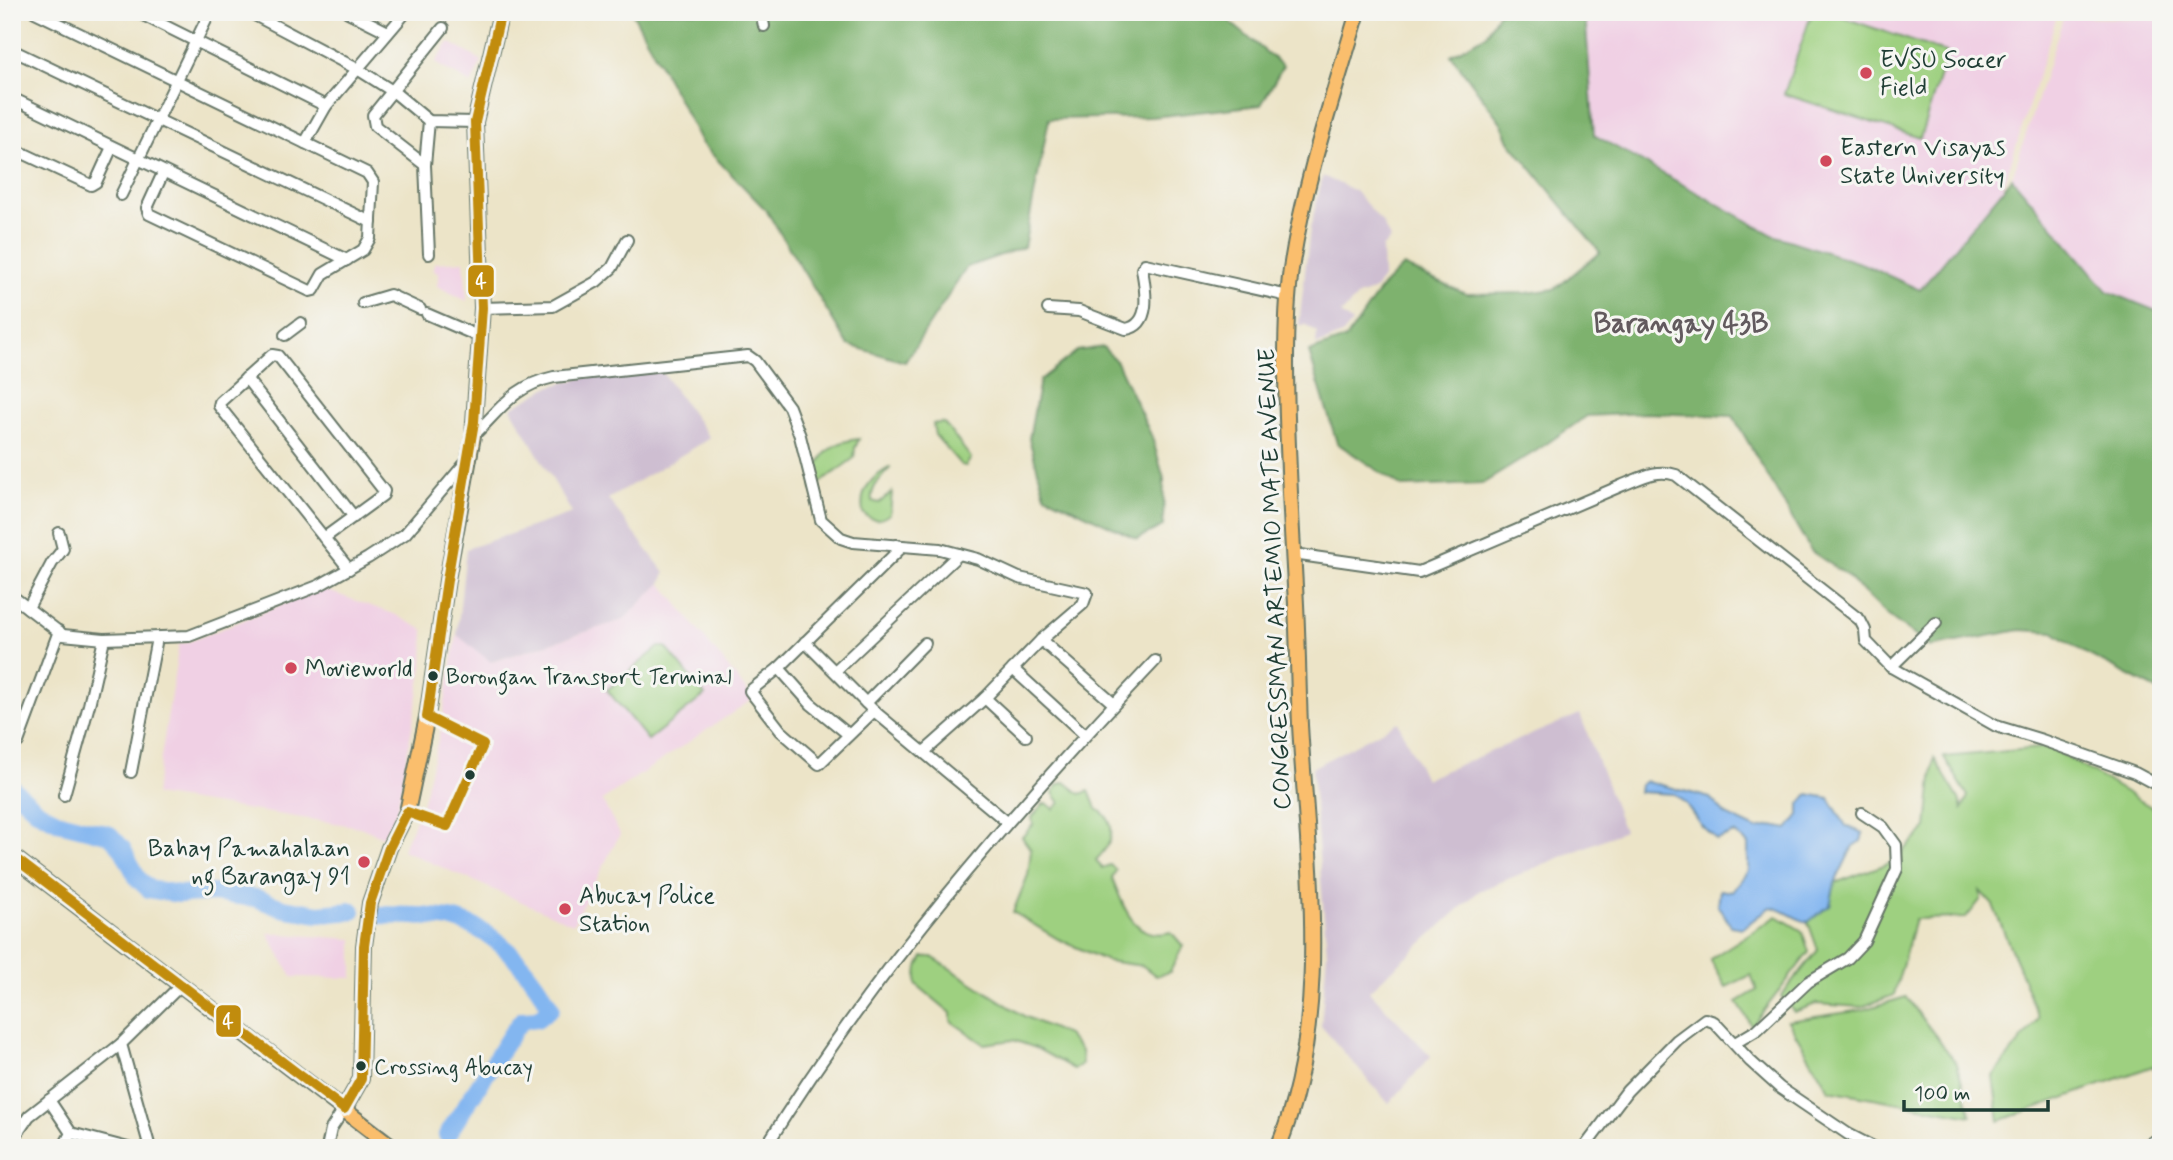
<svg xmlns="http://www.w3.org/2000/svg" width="2173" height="1160" viewBox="0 0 2173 1160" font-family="Mynerve,sans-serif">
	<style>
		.built { fill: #f0d0e4 }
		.industrial { fill: #cebed1 }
		.green { fill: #9ed080; stroke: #5e865a; stroke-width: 2 }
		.forest { fill: #7eb26e; stroke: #4e7851; stroke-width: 2 }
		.water { fill: #83b6f0; stroke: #517a92; stroke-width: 2 }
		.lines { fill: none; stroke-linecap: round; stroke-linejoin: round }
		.river { stroke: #83b6f0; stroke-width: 18 }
		.minor-casing { stroke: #677768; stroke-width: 14 }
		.major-casing { stroke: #677768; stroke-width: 18 }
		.minor { stroke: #fff; stroke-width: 10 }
		.major { stroke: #fabe6d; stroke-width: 14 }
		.bus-1-casing { stroke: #f6f6f2; stroke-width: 16 }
		.bus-1 { stroke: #c18c0d; stroke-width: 10 }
		.poi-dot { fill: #d1495b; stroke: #f6f6f2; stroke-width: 2.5 }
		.bus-dot { fill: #1f3d34; stroke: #f6f6f2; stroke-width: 2.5 }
		.labels { text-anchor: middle; stroke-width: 6; stroke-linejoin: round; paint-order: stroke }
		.bus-label { font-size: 22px; fill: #1f3d34; stroke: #f6f6f2; text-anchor: start }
		.poi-label { font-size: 24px; fill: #1f3d34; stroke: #f6f6f2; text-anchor: start }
		.street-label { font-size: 24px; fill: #1f3d34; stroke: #f6f6f2 }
		.quarter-label { font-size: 28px; font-weight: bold; fill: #625a5e; stroke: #f6f6f2 }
		.line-badge { stroke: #f6f6f2; stroke-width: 2.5 }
		.badge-label { font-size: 19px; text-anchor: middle; font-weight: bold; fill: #fff }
	</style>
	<rect width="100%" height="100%" fill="#f6f6f2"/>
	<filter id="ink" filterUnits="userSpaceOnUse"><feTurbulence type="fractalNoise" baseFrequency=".0143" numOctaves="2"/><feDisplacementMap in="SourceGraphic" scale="14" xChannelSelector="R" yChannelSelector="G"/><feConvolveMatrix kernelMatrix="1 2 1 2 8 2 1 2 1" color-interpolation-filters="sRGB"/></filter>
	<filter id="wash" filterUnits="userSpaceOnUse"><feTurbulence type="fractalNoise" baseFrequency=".00686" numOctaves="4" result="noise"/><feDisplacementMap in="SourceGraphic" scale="28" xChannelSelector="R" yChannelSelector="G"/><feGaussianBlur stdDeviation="1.57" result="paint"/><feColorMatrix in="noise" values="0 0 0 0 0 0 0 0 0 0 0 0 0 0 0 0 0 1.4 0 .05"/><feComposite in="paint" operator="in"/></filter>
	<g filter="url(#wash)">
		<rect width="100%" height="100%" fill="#ece4c8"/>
		<g class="built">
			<polygon points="1585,12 2058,12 2003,188 1921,290 1863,264 1773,235 1593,135"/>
			<polygon points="2065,12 2094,18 2161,19 2161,313 2107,291 2012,178"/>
			<polygon points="449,42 482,61 471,84 435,63"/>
			<polygon points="464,261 467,301 437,286 439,272 434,271 434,263"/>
			<polygon points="661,583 753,699 602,800 620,834 573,924 402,850 422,805 439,736 457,635 492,662 623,620"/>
			<polygon points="322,589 394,614 424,630 423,667 397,810 383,837 360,827 155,795 179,644 186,643"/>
			<polygon points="268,933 353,939 353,978 292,977"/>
		</g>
		<g class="industrial">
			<polygon points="1323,176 1355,191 1382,222 1390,239 1382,248 1383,277 1375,290 1358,296 1341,314 1352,323 1343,334 1316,346 1317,332 1306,325 1299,325 1310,229"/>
			<polygon points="639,371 661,371 710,438 608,499 665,573 661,583 623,620 491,662 457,635 466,549 572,513 511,408 548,387 585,377"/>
			<polygon points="1580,714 1624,831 1479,891 1369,991 1431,1056 1389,1104 1321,1026 1327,953 1312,768 1398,722 1425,779"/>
		</g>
		<g class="green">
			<polygon points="1812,12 1827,12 1947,53 1920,138 1784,94"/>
			<polygon points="944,423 971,458 966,466 961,465 935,435 933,424"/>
			<path d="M859,439L855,448L854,458L812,489C817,458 827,442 859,439Z"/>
			<path d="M891,467C882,477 870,487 872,501L879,503L892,492L890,514C879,521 873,522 863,513C859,490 871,477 891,467Z"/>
			<polygon points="659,647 666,647 705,695 648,740 607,690"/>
			<polygon points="2050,747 2161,813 2161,1084 2153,1066 1999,1121 1993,1076 2039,1018 1993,905 1980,891 1981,899 1966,918 1915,919 1894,995 1861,1007 1816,1004 1794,1012 1781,996 1818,950 1808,922 1830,905 1835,883 1892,862 1927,828 1934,758 1959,799 1962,809 1968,796 1944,757"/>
			<path d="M1065,782L1080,794L1089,791C1092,796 1092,801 1096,807C1102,815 1097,807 1104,814C1119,830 1108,848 1096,860L1102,868L1110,865L1116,870L1112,878C1124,906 1133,942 1171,932L1183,946L1170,972L1156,976L1143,966L1107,961L1058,939L1013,912L1028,875L1031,850L1022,837L1033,825L1032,817L1043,804H1048L1054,809L1060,803L1053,793L1058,785Z"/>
			<polygon points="1777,916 1802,931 1809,952 1752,1026 1737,1002 1757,990 1751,975 1726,987 1710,959"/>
			<polygon points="923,957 932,957 1024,1016 1067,1035 1081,1051 1082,1064 1074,1069 1036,1048 1013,1040 984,1044 951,1021 951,1013 916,984 918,967"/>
			<polygon points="1906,997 1957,1064 1971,1116 1829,1090 1788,1021 1862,1010"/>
		</g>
		<g class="forest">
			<polygon points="632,12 1230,12 1231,23 1283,66 1261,105 1152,117 1049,119 1024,247 967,267 905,362 848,345 766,210 702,144"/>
			<polygon points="1499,12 1585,12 1594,135 1773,235 1863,264 1920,290 2012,178 2107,291 2161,313 2161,692 2083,652 2053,632 2020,630 1930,647 1886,614 1845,574 1811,551 1733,416 1645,413 1587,416 1536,451 1482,484 1402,487 1337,443 1309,352 1347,338 1382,287 1403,266 1466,294 1527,293 1555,289 1600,252 1509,141 1502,124 1451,55 1486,35"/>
			<polygon points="1103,347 1117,362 1152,437 1164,479 1163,526 1137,539 1045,495 1029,439 1040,380 1077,351"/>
		</g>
		<path class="water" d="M1646,781L1710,798L1726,815L1756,829L1772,826L1788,829L1799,815V805L1808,794L1829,798L1846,826L1863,833L1861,841L1853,846L1835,883L1830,905L1808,922C1792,919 1786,909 1770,907L1743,928L1731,926L1718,906L1720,890L1732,892L1748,871V844L1734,833L1717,840L1700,824L1686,804L1674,794L1639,792L1640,785Z"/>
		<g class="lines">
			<g class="river">
				<polyline points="12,788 39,812 59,822 110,835 122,848 138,879 149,889 179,894 214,893 256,898 282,908 319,914 352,911"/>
				<path d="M380,915C402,916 443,915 462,922C501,935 531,973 551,1008L537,1019L522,1020L514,1030L447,1135"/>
			</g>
		</g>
	</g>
	<g filter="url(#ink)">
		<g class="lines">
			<g class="minor-casing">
				<g id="minor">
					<polyline points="35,12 367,173 373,182 370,238 363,250 323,274 314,290 310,291 149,214 147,208 163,173"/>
					<polyline points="137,12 326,106"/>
					<polyline points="249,12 359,70 394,92 429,121 475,122"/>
					<polyline points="348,12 388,32"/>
					<polyline points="761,12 764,26"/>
					<polyline points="12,13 13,12"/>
					<polyline points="12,50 371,222"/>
					<polyline points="12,98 347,260"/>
					<polyline points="305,143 326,106 406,12"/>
					<polyline points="12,148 91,185 96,182 112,147"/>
					<polyline points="425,165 375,126 373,115 443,28"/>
					<polyline points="121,195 210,12"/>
					<polyline points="429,254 425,165 429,121"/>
					<polyline points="363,303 390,295 420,309"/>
					<polyline points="482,308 553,306 596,282 612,268 627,240"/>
					<path d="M1048,309L1079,311L1126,329C1153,325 1145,287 1142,269L1145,264L1288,296"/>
					<polyline points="427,314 480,337"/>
					<polyline points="285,335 301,323"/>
					<polyline points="246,378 354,517"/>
					<path d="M473,436C501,409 513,386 554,377L748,356L755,361L789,407L800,436L821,520L841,538L853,542L940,549L978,559L1019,578L1087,593L1083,604L1041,640L985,698L924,752"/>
					<polyline points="324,538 383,495 384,491 278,356 272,355 220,402 219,406 231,421 349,569"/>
					<path d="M1293,554L1419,572L1623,485C1641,478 1657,468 1676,475L1860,620L1865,630L1866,641L1891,667L1996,726L2042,740L2135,773L2161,787"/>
					<polyline points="12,596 63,635 104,639 189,636 318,586 368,558 405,534 467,461"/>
					<polyline points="28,608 52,563 63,549 59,533"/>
					<polyline points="1041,640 1114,704"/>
					<polyline points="805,642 874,711 1007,822"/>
					<polyline points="1891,667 1936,623"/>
					<polyline points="779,668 811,704 848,734"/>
					<polyline points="1013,669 1085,735"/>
					<polyline points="835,671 959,554"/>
					<polyline points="985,698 1026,736"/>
					<polyline points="866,703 925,643"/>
					<polyline points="874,711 819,764 781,731 750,691 779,668 898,551 897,545"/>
					<polyline points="18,742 59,631"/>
					<polyline points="131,772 157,638"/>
					<polyline points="64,795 89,705 104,639"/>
					<polyline points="1735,1043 1757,1030 1808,982 1848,958 1864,941 1897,869 1896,845 1883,827 1862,813"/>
					<polyline points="49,1100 71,1133 128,1148"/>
					<polyline points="12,1141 29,1116 121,1044"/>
					<polyline points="63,1148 71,1133"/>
					<polyline points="150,1148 121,1044 181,985"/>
					<polyline points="327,1148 331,1129 344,1109"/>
					<path d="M765,1148C875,970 1011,813 1155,661"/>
					<polyline points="1584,1148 1627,1091 1677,1040 1705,1019 1714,1022 1750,1061 1780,1088 1848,1134 1875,1148"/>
					<polyline points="2140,1148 2161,1138"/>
				</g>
			</g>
			<g class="major-casing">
				<g id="major">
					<polyline points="12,856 394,1148"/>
					<polyline points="344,1109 361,1079 364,946 370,903 389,848 407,812 427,717 447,580 473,436 482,308 475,122 501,12"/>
					<path d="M1278,1148C1332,1015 1308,864 1300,725C1298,679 1298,632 1295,586C1291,512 1286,436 1286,361C1286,331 1287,299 1291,269C1304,182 1333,97 1358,12"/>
				</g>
			</g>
			<use href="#minor" class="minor"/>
			<use href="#major" class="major"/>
			<g class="bus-1-casing">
				<polyline id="bus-1" points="12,856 344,1109 361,1079 364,946 370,903 389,848 407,812 447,826 483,745 427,717 447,580 474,422 482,308 475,122 501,12"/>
			</g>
			<use href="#bus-1" class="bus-1"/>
		</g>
	</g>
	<g class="poi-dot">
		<circle cx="1866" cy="73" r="7"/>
		<circle cx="1826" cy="161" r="7"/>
		<circle cx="291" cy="668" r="7"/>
		<circle cx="364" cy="862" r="7"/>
		<circle cx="565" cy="909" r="7"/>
	</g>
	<g class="bus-dot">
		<circle cx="433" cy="676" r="6"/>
		<circle cx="470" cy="775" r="6"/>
		<circle cx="361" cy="1066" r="6"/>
	</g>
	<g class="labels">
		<g class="bus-label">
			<text x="446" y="684">Borongan Transport Terminal</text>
			<text x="374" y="1074">Crossing Abucay</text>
		</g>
		<g class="poi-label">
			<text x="1880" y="67">EVSU Soccer<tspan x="1880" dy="28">Field</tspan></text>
			<text x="1840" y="155">Eastern Visayas<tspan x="1840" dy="28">State University</tspan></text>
			<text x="305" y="676">Movieworld</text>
			<text x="350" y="856" text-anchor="end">Bahay Pamahalaan<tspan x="350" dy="28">ng Barangay 91</tspan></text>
			<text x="579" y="903">Abucay Police<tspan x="579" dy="28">Station</tspan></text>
		</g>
		<g class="street-label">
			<text transform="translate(1274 579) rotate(-92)" y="8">CONGRESSMAN ARTEMIO MATE AVENUE</text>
		</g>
		<g class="quarter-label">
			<text x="1681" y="332">Barangay 43B</text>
		</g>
	</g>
	<g class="line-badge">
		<rect x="467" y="264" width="28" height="34" rx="7" fill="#c18c0d"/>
		<rect x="215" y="1004" width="27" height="34" rx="7" fill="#c18c0d"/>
	</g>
	<g class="badge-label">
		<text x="481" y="288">4</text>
		<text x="228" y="1028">4</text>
	</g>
	<rect width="2173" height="1160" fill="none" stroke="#f6f6f2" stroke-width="42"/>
	<path d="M1904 1100v10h144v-10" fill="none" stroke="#1f3d34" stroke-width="3.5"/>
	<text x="1914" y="1100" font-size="21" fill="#1f3d34" stroke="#f6f6f2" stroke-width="5" paint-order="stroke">100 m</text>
</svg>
